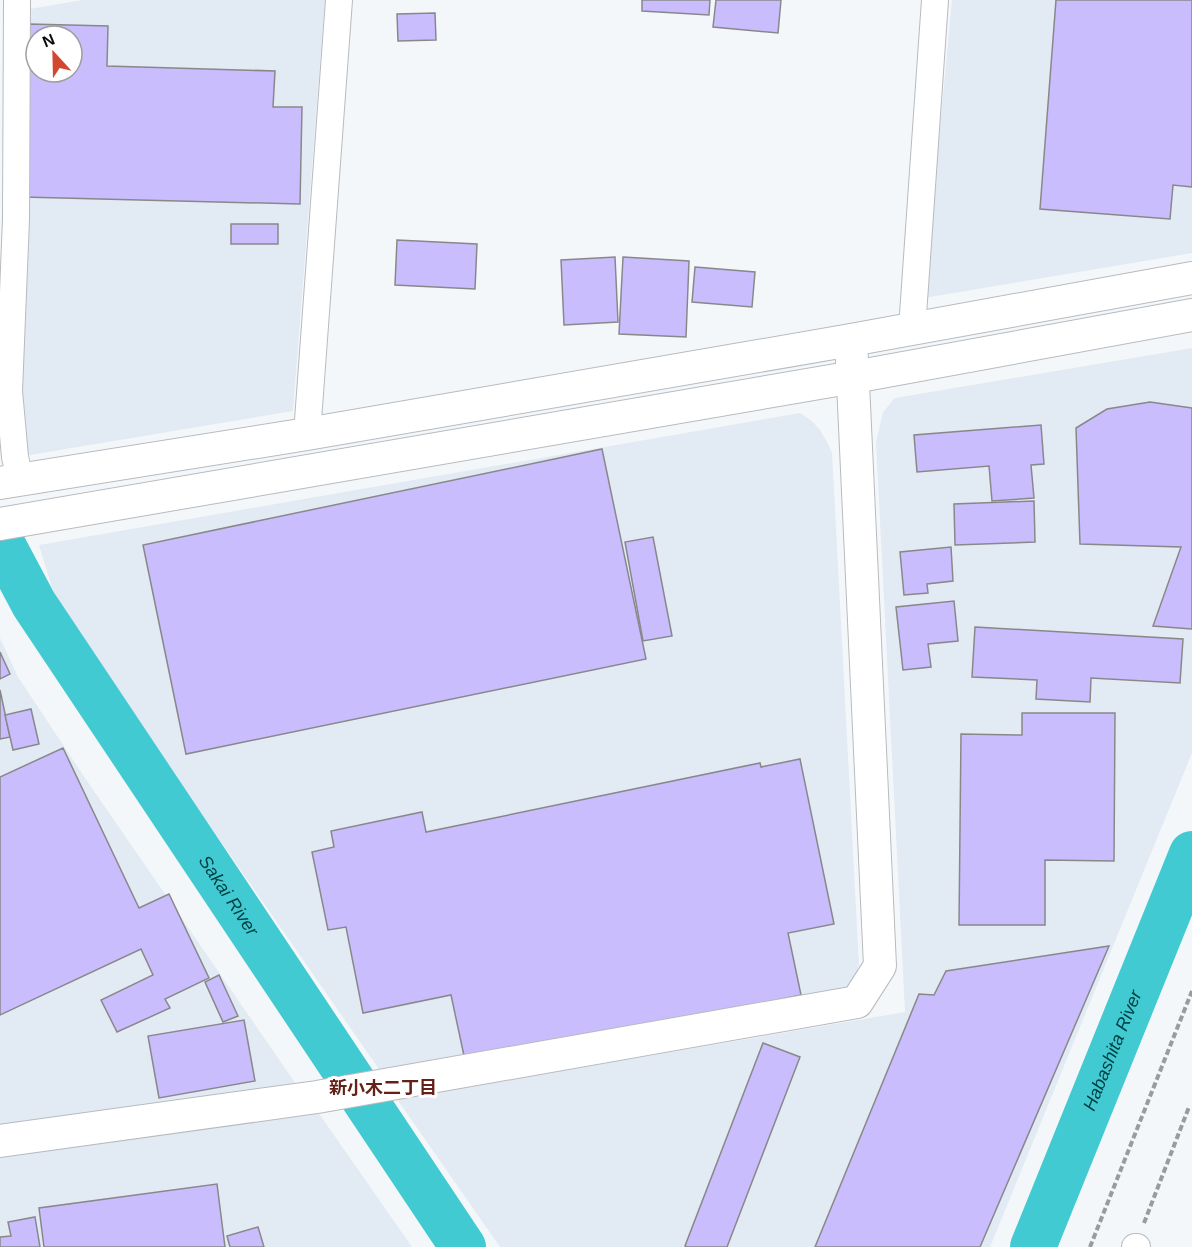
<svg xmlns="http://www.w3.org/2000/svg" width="1192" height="1247" viewBox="0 0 1192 1247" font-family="Arial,'Noto Sans JP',sans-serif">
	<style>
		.built { fill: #e2eaf3; fill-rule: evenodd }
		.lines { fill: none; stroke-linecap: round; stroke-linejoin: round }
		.river { stroke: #42cad2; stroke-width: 46 }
		.building { fill: #cabdfe; stroke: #88888b; stroke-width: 1.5; fill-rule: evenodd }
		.minor-casing { stroke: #b8bbbe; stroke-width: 28 }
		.tertiary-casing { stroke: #b8bbbe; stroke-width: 34 }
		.path { stroke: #999b9d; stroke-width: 4; stroke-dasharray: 6 3; stroke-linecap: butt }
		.minor { stroke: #fff; stroke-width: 26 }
		.tertiary { stroke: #fff; stroke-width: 32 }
		.labels { text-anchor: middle; stroke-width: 6; stroke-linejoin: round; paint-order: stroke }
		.water-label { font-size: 18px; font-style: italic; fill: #004144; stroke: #fff }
		.neighbourhood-label { font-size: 18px; font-weight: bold; fill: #652117; stroke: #fff }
	</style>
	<rect width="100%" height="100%" fill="#f4f7fa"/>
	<g class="built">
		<path d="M82,0H325L293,411L24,456L21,419L24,10ZM36,36H72V72H36Z"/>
		<polygon points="952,0 1192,0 1192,253 924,298"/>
		<polygon points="1192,348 1192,753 990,1247 500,1247 397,1099 905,1012 876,442 883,412 895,398"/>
		<polygon points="800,413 812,421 820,430 827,442 832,453 859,965 852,985 833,996 381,1072 80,639 52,588 39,545"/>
		<polygon points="0,638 18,677 85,778 298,1087 320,1115 412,1247 0,1247"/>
	</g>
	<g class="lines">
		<g class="river">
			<path id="s1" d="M0,540L34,604L463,1247"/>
			<path id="s2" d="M1033,1247L1192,854"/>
		</g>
	</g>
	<g class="building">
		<polygon points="642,0 710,0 709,15 642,11"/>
		<polygon points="716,0 781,0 778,33 713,27"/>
		<polygon points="1056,0 1192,0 1192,187 1173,185 1170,219 1040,209"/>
		<polygon points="435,13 436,40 398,41 397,14"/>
		<path d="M29,24L108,26L107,66L275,71L273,107H302L300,204L23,197ZM36,36H72V72H36Z"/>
		<rect x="231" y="224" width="47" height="20"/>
		<polygon points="397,240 477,244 475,289 395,285"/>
		<polygon points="615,257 618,322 564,325 561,260"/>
		<polygon points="623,257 689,261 686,337 619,334"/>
		<polygon points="695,267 755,272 752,307 692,302"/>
		<polygon points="1150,402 1192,408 1192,629 1153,626 1181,547 1080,544 1076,428 1107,409"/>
		<polygon points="1041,425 1044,464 1031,465 1034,498 992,501 989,466 917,472 914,435"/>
		<polygon points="602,449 646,659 186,754 143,545"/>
		<polygon points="1034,501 1035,542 955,545 954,504"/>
		<polygon points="653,537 672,636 643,641 625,542"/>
		<polygon points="951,547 953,581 927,584 928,593 904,595 900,552"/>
		<polygon points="954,601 958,641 928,644 931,667 903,670 896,607"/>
		<polygon points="975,627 1183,639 1180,683 1091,678 1090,702 1036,699 1037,680 972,677"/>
		<polygon points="0,652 10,674 0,679"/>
		<polygon points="0,690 10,737 0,739"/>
		<polygon points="31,709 39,744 13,750 5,715"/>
		<polygon points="1022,713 1115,713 1114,861 1045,860 1045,925 959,925 961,734 1022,735"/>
		<polygon points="63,748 139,908 169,894 209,978 165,999 170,1008 117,1032 101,1000 153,975 141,949 0,1015 0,777"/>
		<polygon points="800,759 834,924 788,933 801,995 466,1065 451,995 363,1013 346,927 328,930 312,852 334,847 331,831 422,812 426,832 760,763 761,767"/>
		<polygon points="1109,946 980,1247 815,1247 919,994 934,995 946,971"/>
		<polygon points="219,975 238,1016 223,1022 205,982"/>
		<polygon points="244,1020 255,1081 159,1098 148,1036"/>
		<polygon points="763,1043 800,1057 727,1247 687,1247 685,1246"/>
		<polygon points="217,1184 225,1247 44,1247 39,1208"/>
		<polygon points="35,1217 40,1247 0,1247 0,1237 11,1236 8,1222"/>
		<polygon points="258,1227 264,1247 230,1247 227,1236"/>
	</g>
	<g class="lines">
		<g class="minor-casing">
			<g id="minor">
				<polyline points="17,0 16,219 9,391 15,457 20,479"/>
				<polyline points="912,329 935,0"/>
				<polyline points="307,434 339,0"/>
				<polyline points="1135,1247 1137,1247"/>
			</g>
		</g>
		<g class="tertiary-casing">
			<g id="tertiary">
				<polyline points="0,483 307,434 851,340 1192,278"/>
				<polyline points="0,524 854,377 1192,315"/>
				<polyline points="0,1141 317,1097 857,1002 880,966 851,340"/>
			</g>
		</g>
		<g class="path">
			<polyline points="1144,1223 1189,1107"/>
			<polyline points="1090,1247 1192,991"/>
		</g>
		<use href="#minor" class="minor"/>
		<use href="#tertiary" class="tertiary"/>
	</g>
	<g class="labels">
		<g class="water-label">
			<text dy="6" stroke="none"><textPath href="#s1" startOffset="423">Sakai River</textPath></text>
			<text dy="6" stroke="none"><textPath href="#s2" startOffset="212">Habashita River</textPath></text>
		</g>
		<g class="neighbourhood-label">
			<text x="383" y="1094">新小木二丁目</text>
		</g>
	</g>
	<g transform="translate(54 54) rotate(338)"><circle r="28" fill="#ffffff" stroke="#9d9e9e" stroke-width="1.5"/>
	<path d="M0-4.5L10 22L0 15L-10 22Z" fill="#d34731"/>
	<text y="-9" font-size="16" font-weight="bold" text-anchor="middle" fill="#0b0c0d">N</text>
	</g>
</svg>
